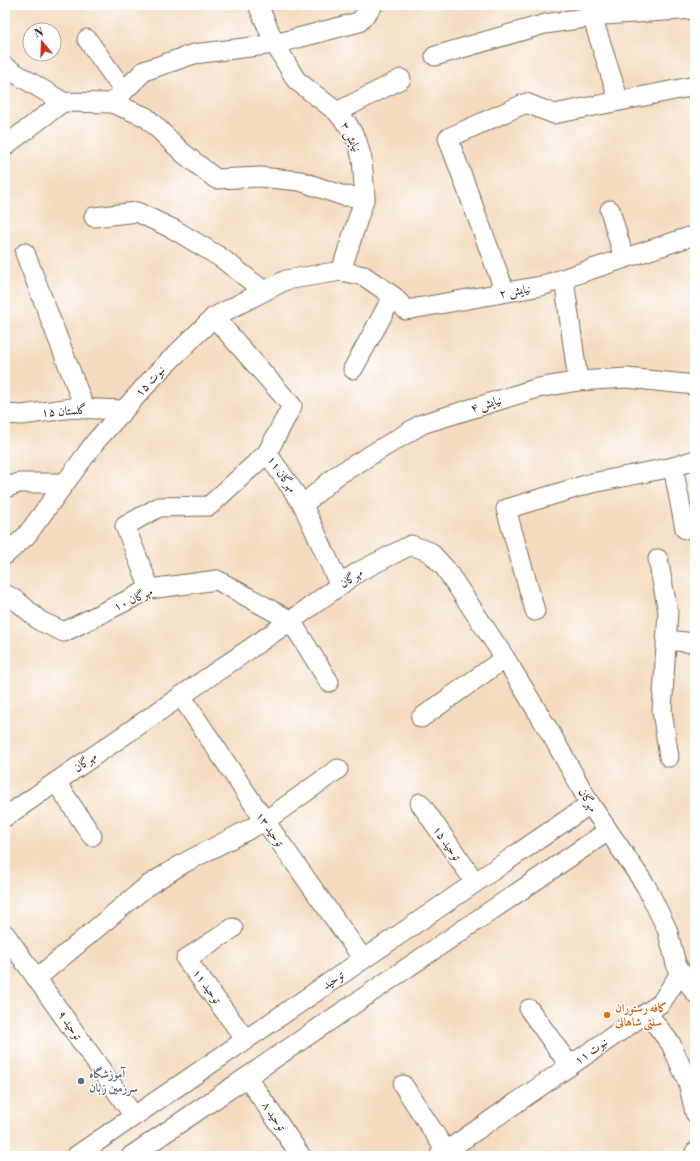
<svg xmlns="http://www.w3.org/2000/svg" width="700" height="1161" viewBox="0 0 700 1161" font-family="'Libre Bodoni',Amiri,serif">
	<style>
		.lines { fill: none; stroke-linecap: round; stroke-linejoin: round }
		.minor-casing { stroke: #7c6856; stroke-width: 21 }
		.minor { stroke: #fff; stroke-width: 19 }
		.food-dot { fill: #e8710a; stroke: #fff; stroke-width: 1.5 }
		.service-dot { fill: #5c6f8a; stroke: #fff; stroke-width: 1.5 }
		.labels { text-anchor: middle; stroke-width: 3; stroke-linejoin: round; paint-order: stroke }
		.street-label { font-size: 12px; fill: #3b2a1e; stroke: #fff }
		.food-label { font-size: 12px; font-weight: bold; fill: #c56008; stroke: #fff; text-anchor: start }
		.service-label { font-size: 12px; font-weight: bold; fill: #4e5e75; stroke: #fff; text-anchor: start }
	</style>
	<rect width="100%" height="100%" fill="#fff"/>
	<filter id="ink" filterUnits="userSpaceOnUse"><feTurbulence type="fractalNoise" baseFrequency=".025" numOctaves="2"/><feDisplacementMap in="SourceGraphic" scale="8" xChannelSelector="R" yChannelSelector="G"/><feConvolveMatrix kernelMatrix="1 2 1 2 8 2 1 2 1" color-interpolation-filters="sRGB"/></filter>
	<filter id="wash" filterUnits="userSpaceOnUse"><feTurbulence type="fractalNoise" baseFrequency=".012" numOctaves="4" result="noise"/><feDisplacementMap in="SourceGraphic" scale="16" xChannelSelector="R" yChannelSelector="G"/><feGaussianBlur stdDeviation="0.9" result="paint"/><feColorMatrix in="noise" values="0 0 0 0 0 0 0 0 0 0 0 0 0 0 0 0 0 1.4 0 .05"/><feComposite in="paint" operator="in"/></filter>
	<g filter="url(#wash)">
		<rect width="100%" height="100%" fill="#f4dbbf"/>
	</g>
	<g filter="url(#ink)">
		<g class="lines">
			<g class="minor-casing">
				<g id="minor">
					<polyline points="258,5 275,44 296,80 337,112 348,125 357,141 362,159 365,197 341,271"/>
					<polyline points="592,16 619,101"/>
					<polyline points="87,39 124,91"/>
					<polyline points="435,56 545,24 604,15 695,9"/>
					<polyline points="5,67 63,102 112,103 146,117 183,153 216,179 260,177 300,181 344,196 365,197"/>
					<polyline points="112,103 144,71 194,54 275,44 359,22 373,5"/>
					<polyline points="337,112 401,79"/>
					<polyline points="5,146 63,102"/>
					<polyline points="610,210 624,258"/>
					<polyline points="94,217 137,212 175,230 220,257 264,291"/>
					<polyline points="25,253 85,409"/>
					<polyline points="564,279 578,381"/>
					<polyline points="505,292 448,138 526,103 554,114 695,86"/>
					<polyline points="214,317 292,406 267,453 303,505 340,586"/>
					<polyline points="353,369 393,296"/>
					<polyline points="5,414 22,415 72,408 124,410"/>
					<polyline points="673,467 685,529"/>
					<polyline points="5,488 19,483 65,483"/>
					<polyline points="303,505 336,476 422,424 538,388 578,381 627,378 695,385"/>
					<polyline points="5,555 26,536 96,441 158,372 214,317 286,280 341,271 364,276 393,296 406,310 541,286 695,235"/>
					<polyline points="658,559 668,612 662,711 669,757"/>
					<polyline points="150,589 125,526 159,507 209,506 267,453"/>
					<polyline points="5,594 17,601 40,621 64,632 150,589 217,580 291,621 329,682"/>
					<polyline points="535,611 506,509 592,483 673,467 695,460"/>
					<polyline points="667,640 695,643"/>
					<polyline points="181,696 265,821 363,959"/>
					<polyline points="421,718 505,658"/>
					<polyline points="56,782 92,836"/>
					<polyline points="420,803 475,882"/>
					<polyline points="5,817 299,615 358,572 411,545 430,552 445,568 505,658 551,734 590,804 646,886 667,929 679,975 661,1003 439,1156"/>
					<polyline points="233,928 186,959 246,1040"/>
					<polyline points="5,934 134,1116"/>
					<polyline points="676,964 695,993"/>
					<polyline points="37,978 147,886 184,863 265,821 338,769"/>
					<polyline points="529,1009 570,1066"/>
					<polyline points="647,1013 671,1044 688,1082 695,1113"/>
					<polyline points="247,1077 301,1156"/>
					<polyline points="403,1085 446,1151"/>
					<polyline points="76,1156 590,804"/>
					<polyline points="131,1156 608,831"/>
					<polyline points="695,1156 695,1152"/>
				</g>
			</g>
			<use href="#minor" class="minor"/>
		</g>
	</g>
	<circle class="food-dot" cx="607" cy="1015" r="4"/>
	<circle class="service-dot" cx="81" cy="1081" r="4"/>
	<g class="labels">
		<g class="street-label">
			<text transform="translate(351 137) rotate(64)" y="4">نیایش ۳</text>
			<text transform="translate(515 291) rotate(-10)" y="4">نیایش ۲</text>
			<text transform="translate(150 381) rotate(-47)" y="4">نبوت ۱۵</text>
			<text transform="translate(486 404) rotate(-17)" y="4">نیایش ۴</text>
			<text transform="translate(64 411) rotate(-4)" y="4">گلستان ۱۵</text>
			<text transform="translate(282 474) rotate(56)" y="4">مهرگان ۱۱</text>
			<text transform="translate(351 578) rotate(-34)" y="4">مهرگان</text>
			<text transform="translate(133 599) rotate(-24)" y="4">مهرگان ۱۰</text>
			<text transform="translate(85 762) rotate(-35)" y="4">مهرگان</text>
			<text transform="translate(588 800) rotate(60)" y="4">مهرگان</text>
			<text transform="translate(270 829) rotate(55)" y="4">توحید ۱۳</text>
			<text transform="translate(447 843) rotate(55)" y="4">توحید ۱۵</text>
			<text transform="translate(333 980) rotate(-34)" y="4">توحید</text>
			<text transform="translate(207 986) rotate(54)" y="4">توحید ۱۱</text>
			<text transform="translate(70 1025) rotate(55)" y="4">توحید ۹</text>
			<text transform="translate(591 1051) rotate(-35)" y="4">نبوت ۱۱</text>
			<text transform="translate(274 1116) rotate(56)" y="4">توحید ۸</text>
		</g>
		<g class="food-label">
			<text x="615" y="1012">کافه رستوران<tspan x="615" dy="14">سنتی شاهانی</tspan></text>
		</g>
		<g class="service-label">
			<text x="89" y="1078">آموزشگاه<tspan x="89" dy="14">سرزمین زبان</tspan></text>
		</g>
	</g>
	<rect width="700" height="1161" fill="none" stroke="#fff" stroke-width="20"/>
	<g transform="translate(42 42) rotate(341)"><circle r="19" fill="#ffffff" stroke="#b1aaa5"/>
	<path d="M0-3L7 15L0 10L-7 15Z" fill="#c8321e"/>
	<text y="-6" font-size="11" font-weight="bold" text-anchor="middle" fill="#3b2a1e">N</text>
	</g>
</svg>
